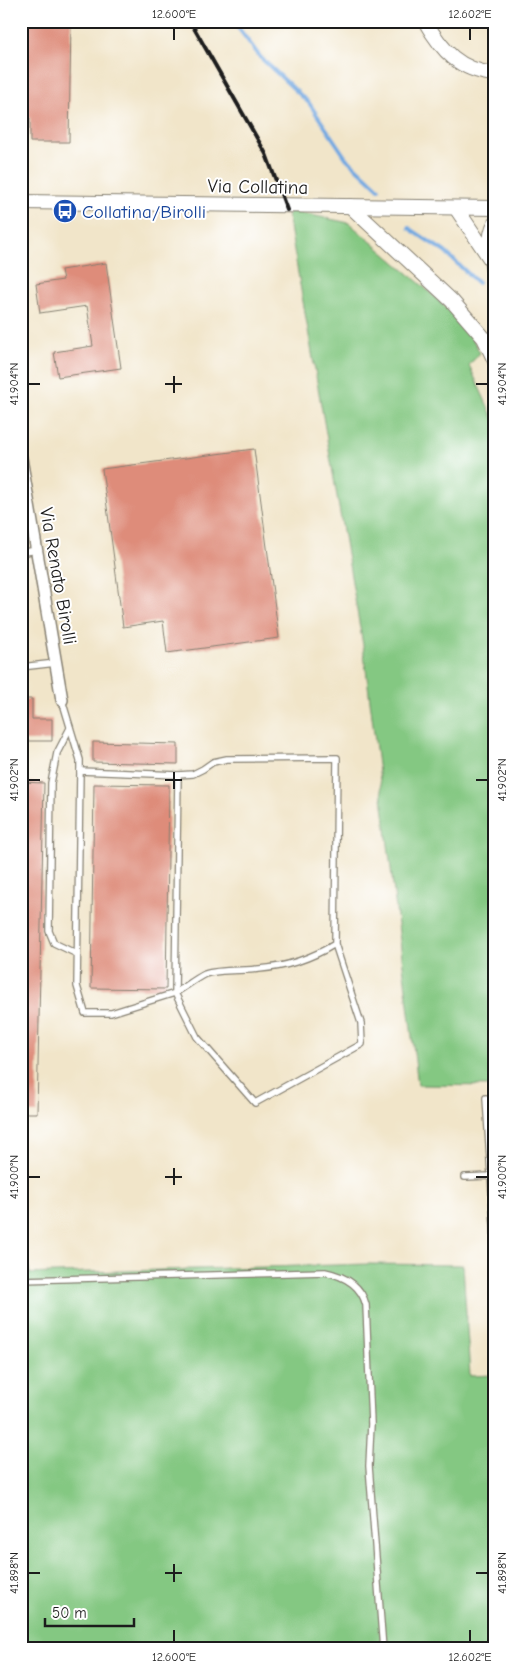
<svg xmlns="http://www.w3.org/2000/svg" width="516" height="1670" viewBox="0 0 516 1670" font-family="'Comic Neue',sans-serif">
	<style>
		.green { fill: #84c882; stroke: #50724f }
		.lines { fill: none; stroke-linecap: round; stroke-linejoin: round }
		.stream { stroke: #73a9e1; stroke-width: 4 }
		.building { fill: #de8c7a }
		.service-casing { stroke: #868072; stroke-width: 8 }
		.minor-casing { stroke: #868072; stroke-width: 14 }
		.tertiary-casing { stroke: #868072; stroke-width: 16 }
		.service { stroke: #fff; stroke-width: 5.5 }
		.minor { stroke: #fff; stroke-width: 11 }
		.tertiary { stroke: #fff; stroke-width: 14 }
		.rail { stroke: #1c1c1c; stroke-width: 4 }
		.ticks { fill: none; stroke: #1c1c1c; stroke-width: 2 }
		.labels { text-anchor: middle; stroke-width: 4; stroke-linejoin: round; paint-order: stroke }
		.street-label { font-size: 19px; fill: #1c1c1c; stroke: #fff }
		.transit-label { font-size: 19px; fill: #164399; stroke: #fff; text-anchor: start }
		.neatline { fill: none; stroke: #1c1c1c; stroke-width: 2 }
		.ticks-label { font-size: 12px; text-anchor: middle; fill: #1c1c1c }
	</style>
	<rect width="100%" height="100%" fill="#fff"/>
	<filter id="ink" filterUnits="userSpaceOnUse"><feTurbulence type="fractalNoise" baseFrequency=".02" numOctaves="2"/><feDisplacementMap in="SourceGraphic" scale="10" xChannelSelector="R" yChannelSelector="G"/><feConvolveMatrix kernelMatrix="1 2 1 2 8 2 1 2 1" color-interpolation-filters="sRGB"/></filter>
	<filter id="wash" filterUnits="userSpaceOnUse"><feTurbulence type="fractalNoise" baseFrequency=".0096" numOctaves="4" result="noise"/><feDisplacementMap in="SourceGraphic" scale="20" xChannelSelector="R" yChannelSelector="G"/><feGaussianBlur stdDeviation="1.12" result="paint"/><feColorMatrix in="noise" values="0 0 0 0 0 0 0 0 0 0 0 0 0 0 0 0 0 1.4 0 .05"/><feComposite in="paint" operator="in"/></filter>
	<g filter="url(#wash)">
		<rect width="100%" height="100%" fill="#f1e5c9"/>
		<g class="green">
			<polygon points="287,210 349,223 423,286 467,328 480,353 469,365 495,422 495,1086 418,1085 363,645"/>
			<polygon points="21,1232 30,1273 21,1273"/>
			<polygon points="369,1264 463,1265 470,1376 495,1375 495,1649 21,1649 21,1274"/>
		</g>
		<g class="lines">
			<g class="stream">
				<polyline points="233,21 261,58 309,103 346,158 379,189"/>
				<polyline points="409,228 445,252 478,283"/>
			</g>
		</g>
		<g id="blocks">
			<g class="building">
				<polygon points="21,21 71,21 69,142 30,142 30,118 21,117"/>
				<polygon points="106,263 121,368 58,377 54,352 93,346 87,306 40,313 36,284 63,280 61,270"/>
				<polygon points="254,449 279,638 167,653 163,621 123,627 102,469"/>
				<polygon points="21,699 32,699 32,719 52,719 52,741 21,741"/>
				<polygon points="93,742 178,744 178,764 93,762"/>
				<polygon points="21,782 44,783 37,1113 21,1113"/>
				<polygon points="94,784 169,785 166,989 91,988"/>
			</g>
		</g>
	</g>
	<g filter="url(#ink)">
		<use href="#blocks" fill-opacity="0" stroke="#868072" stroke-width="1"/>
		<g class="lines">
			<g class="service-casing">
				<g id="service">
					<polyline points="21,553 36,550"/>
					<polyline points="21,667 56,663"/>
					<polyline points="62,700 80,760 80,771"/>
					<polyline points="70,728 57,753 51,783 49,931 54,943 77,954"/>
					<polygon points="80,771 178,775 175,993 111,1013 85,1013 77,986"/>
					<path d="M178,775L193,774L203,769L213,762L227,759L337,758L335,944C312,958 286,967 259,969C244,971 218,969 205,974C195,979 185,987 175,993L197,1037L255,1103L362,1044L361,1023L335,944"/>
					<polyline points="495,1176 491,1176 495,1241"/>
					<polyline points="465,1177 491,1176 486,1098"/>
					<path d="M21,1280L325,1272C345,1276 361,1285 366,1305L371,1424L369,1466L383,1649"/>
				</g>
			</g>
			<g class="minor-casing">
				<polyline id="minor" points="21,458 62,700"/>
			</g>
			<g class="tertiary-casing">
				<g id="tertiary">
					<path d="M425,21C442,51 460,71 495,74"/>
					<polyline points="21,202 495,208"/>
					<polyline points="350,206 452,301 484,338 495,361"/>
					<polyline points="456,208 491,260"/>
					<path d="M495,223C486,240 491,263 495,281"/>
				</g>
			</g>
			<use href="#service" class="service"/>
			<use href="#minor" class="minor"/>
			<use href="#tertiary" class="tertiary"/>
			<polyline class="rail" points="190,21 266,154 287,210"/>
		</g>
	</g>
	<path class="ticks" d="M174,28V40M470,28V40M174,376V393M28,384H40M165,384H182M476,384H488M174,772V789M28,780H40M165,780H182M476,780H488M174,1168V1185M28,1177H40M165,1177H182M476,1177H488M174,1564V1582M28,1573H40M165,1573H182M476,1573H488M174,1630V1642M470,1630V1642"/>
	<defs>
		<g id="bus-disc" transform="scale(1.25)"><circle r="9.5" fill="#1a4fb4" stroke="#fff"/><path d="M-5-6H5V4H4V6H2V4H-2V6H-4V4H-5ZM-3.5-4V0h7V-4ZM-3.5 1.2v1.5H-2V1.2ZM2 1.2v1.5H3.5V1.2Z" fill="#fff"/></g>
	</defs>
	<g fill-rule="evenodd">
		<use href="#bus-disc" x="65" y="211"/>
	</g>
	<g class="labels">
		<g class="street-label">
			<text transform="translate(258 186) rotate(1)" y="7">Via Collatina</text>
			<text transform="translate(59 576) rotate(80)" y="7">Via Renato Birolli</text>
		</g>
		<g class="transit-label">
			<text x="82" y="218">Collatina/Birolli</text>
		</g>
	</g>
	<rect width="516" height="1670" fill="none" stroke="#fff" stroke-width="55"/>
	<path d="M45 1618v8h89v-8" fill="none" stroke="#1c1c1c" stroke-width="2.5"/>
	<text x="52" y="1618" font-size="15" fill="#1c1c1c" stroke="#ffffff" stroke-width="4" paint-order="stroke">50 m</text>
	<rect x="28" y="28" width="460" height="1614" class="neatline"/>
	<g class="ticks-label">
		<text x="174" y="18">12.600°E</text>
		<text x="470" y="18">12.602°E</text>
		<text transform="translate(14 384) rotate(-90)" y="4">41.904°N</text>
		<text transform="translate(502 384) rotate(-90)" y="4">41.904°N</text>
		<text transform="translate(14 780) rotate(-90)" y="4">41.902°N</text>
		<text transform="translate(502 780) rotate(-90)" y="4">41.902°N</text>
		<text transform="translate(14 1177) rotate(-90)" y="4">41.900°N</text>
		<text transform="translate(502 1177) rotate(-90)" y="4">41.900°N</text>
		<text transform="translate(14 1573) rotate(-90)" y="4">41.898°N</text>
		<text transform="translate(502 1573) rotate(-90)" y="4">41.898°N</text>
		<text x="174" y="1661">12.600°E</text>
		<text x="470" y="1661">12.602°E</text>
	</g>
</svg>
